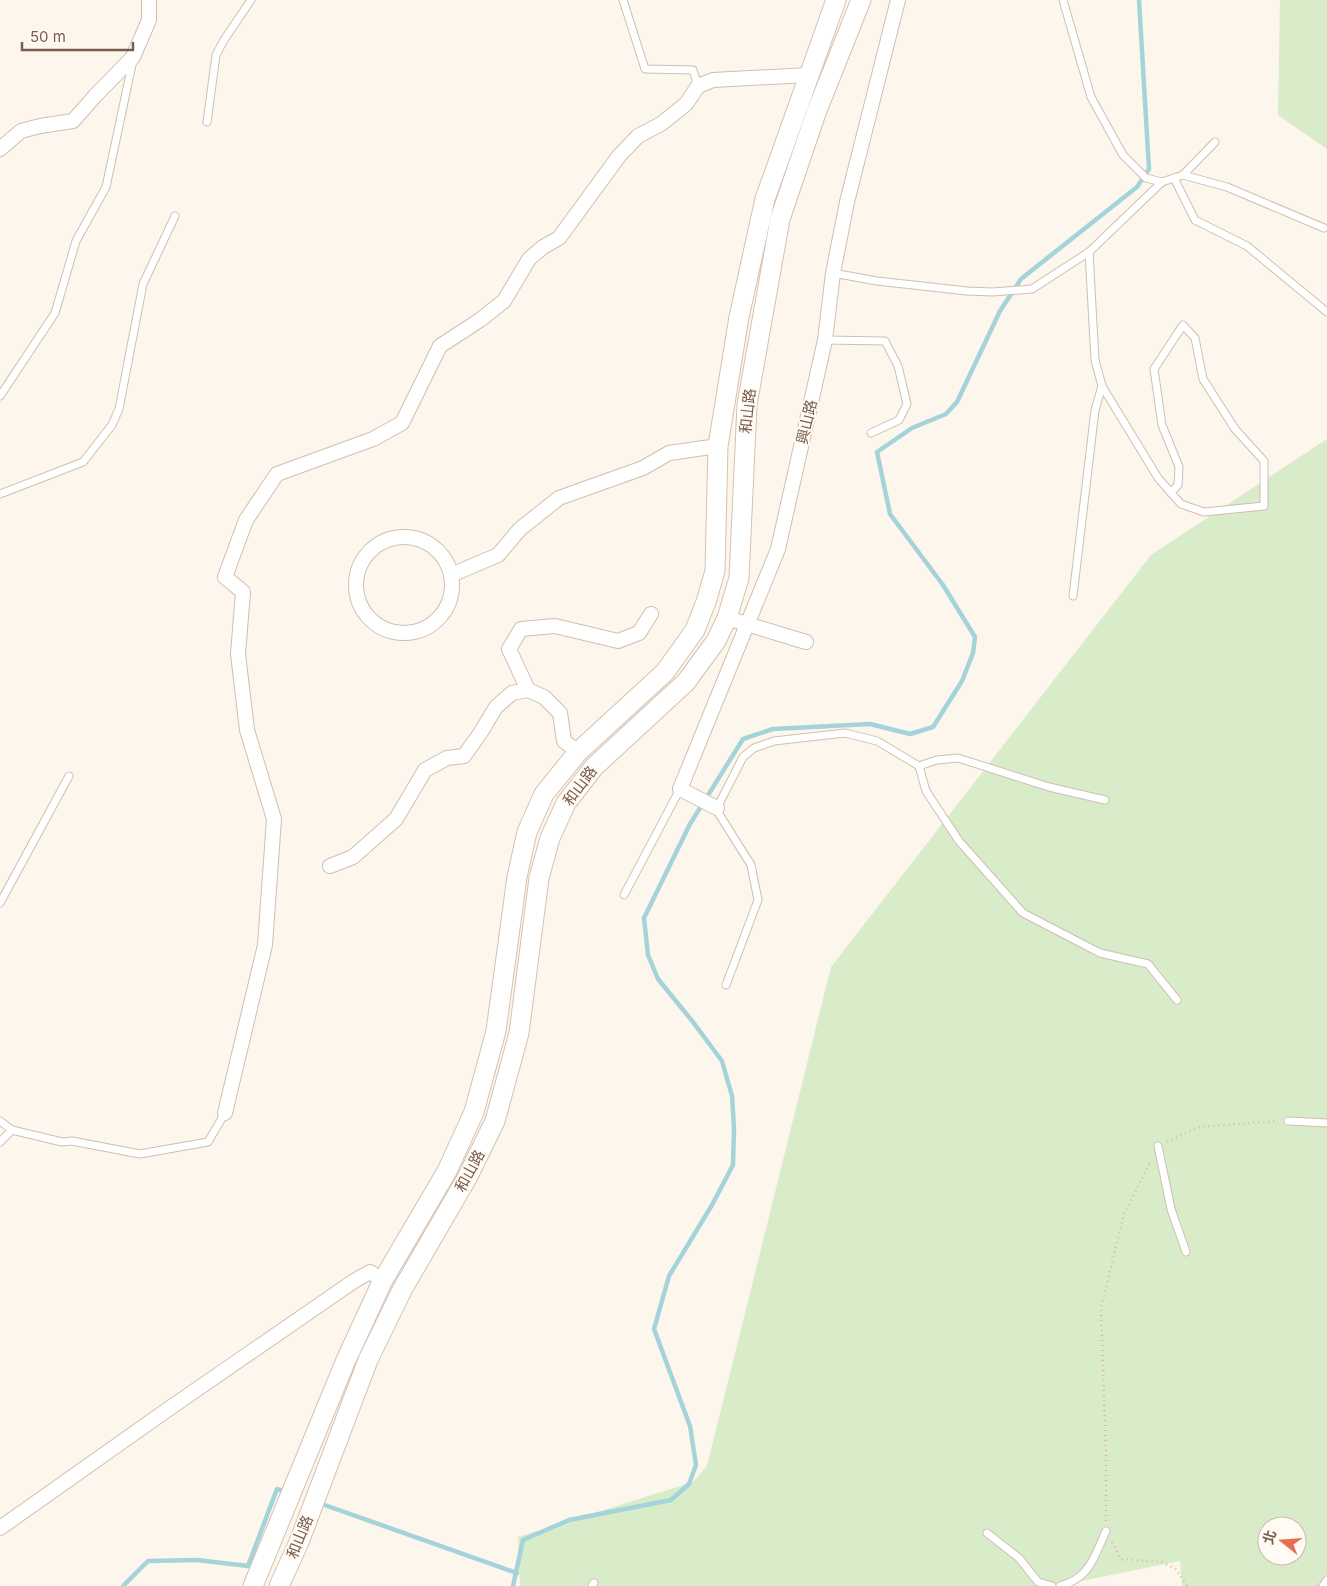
<svg xmlns="http://www.w3.org/2000/svg" width="1327" height="1586" viewBox="0 0 1327 1586" font-family="Inter,'Noto Sans TC',sans-serif">
	<style>
		.green { fill: #d8ecc9; fill-rule: evenodd }
		.lines { fill: none; stroke-linecap: round; stroke-linejoin: round }
		.stream { stroke: #a5d3da; stroke-width: 4.5 }
		.lane-casing { stroke: #d1beb0; stroke-width: 9 }
		.street-casing { stroke: #d1beb0; stroke-width: 16 }
		.secondary-casing { stroke: #d6c0b0; stroke-width: 21 }
		.path { stroke: #d9b8a5; stroke-width: 2.5; stroke-dasharray: 1 4; stroke-linecap: butt }
		.lane { stroke: #fff; stroke-width: 7 }
		.street { stroke: #fff; stroke-width: 14 }
		.secondary { stroke: #fff; stroke-width: 19 }
		.labels { text-anchor: middle; stroke-width: 4; stroke-linejoin: round; paint-order: stroke }
		.street-label { font-size: 15px; fill: #7a5c4d; stroke: #fffaf3 }
	</style>
	<rect width="100%" height="100%" fill="#fdf6ec"/>
	<g class="green">
		<polygon points="1280,0 1327,0 1327,149 1278,115"/>
		<path d="M1327,439V1586H1182L1180,1561L1057,1586H520L518,1537L693,1482L707,1466L831,967L1151,555ZM1267,1526H1297V1556H1267Z"/>
	</g>
	<g class="lines">
		<g class="stream">
			<polyline points="319,1503 517,1573"/>
			<polyline points="123,1586 148,1561 197,1560 248,1566 277,1489 286,1492"/>
			<polyline points="513,1586 523,1540 569,1520 671,1500 689,1484 696,1465 690,1426 654,1329 669,1276 712,1205 733,1165 734,1128 732,1096 722,1061 693,1022 658,979 648,955 644,918 690,824 743,739 773,729 870,724 910,734 933,727 962,681 973,653 975,637 943,585 890,514 877,452 912,428 946,414 957,402 1000,311 1021,279 1137,187 1149,169 1139,0"/>
		</g>
		<g class="lane-casing">
			<g id="lane">
				<polyline points="623,0 645,69 693,70 698,86"/>
				<polyline points="1063,0 1091,97 1123,155 1146,178 1162,182 1183,175 1215,142"/>
				<polyline points="207,122 216,55 224,40 251,0"/>
				<polyline points="1183,175 1227,187 1324,228"/>
				<polyline points="1174,178 1195,220 1247,246 1327,312"/>
				<polyline points="1089,252 1095,360 1102,386 1158,478 1181,504 1204,512 1264,506 1264,461 1235,429 1203,379 1195,338 1183,325 1154,369 1162,425 1179,467 1178,485 1171,493"/>
				<polyline points="833,273 877,281 967,291 993,292 1032,289 1089,252 1162,182"/>
				<polyline points="825,340 885,341 898,366 907,404 899,420 871,433"/>
				<polyline points="0,396 55,313 76,241 106,187 133,60"/>
				<polyline points="0,494 83,462 112,425 119,409 143,284 175,216"/>
				<polyline points="1073,596 1095,410 1102,386"/>
				<polyline points="919,766 937,760 958,758 1049,787 1105,800"/>
				<polyline points="624,895 680,789"/>
				<polyline points="0,903 69,776"/>
				<polyline points="726,985 758,900 751,865 719,814 717,808 743,757 754,748 774,741 845,733 877,741 919,766 926,791 959,841 1023,913 1100,953 1148,964 1177,1000"/>
				<polyline points="0,1121 12,1130 62,1142 72,1141 140,1154 208,1142 225,1113"/>
				<polyline points="1288,1121 1327,1123"/>
				<polyline points="0,1142 12,1130"/>
				<polyline points="1158,1146 1171,1209 1186,1252"/>
				<polyline points="987,1533 1019,1558 1038,1582 1052,1586"/>
				<polyline points="592,1586 594,1583"/>
				<path d="M1060,1586C1090,1578 1094,1557 1106,1531"/>
				<polyline points="1323,1586 1327,1580"/>
			</g>
		</g>
		<g class="street-casing">
			<g id="street">
				<polyline points="0,149 21,131 40,126 73,121 95,96 133,57 149,20 149,0"/>
				<circle cx="404" cy="585" r="48"/>
				<polyline points="451,575 498,555 520,529 559,498 643,468 669,453 718,446"/>
				<polyline points="727,618 806,642"/>
				<polyline points="528,690 509,649 521,629 555,626 618,641 639,633 651,614"/>
				<polyline points="717,808 680,789 778,549 825,340 833,273 847,202 898,0"/>
				<polyline points="330,866 353,857 396,819 425,770 447,758 464,756 481,732 496,707 512,693 528,690 544,697 560,713 564,741 578,752"/>
				<polyline points="225,1113 265,945 274,819 247,730 238,654 243,592 225,577 246,520 277,474 373,439 402,423 440,346 480,320 504,301 529,259 543,247 559,238 619,156 638,136 661,124 686,104 698,86 713,80 809,75"/>
				<polyline points="0,1528 167,1410 354,1281 370,1272 383,1280"/>
			</g>
		</g>
		<g class="secondary-casing">
			<g id="secondary">
				<polyline points="253,1586 346,1360 383,1280 447,1171 474,1112 496,1031 517,877 527,832 544,794 578,752 665,672 695,630 706,602 715,571 718,446 739,317 765,199 836,0"/>
				<polyline points="279,1586 299,1542 368,1360 402,1290 467,1178 495,1121 519,1033 539,878 550,838 566,803 594,767 686,682 716,641 727,618 739,578 747,405 780,219 816,113 861,0"/>
			</g>
		</g>
		<g class="path">
			<polyline points="1167,1142 1198,1127 1278,1121"/>
			<polyline points="1106,1521 1106,1455 1101,1308 1124,1214 1150,1163"/>
			<polyline points="1112,1542 1121,1559 1162,1562 1176,1569 1187,1586"/>
		</g>
		<use href="#lane" class="lane"/>
		<use href="#street" class="street"/>
		<use href="#secondary" class="secondary"/>
	</g>
	<g class="labels">
		<g class="street-label">
			<text transform="translate(748 411) rotate(-84)" y="5">和山路</text>
			<text transform="translate(807 422) rotate(-77)" y="5">興山路</text>
			<text transform="translate(580 786) rotate(-53)" y="5">和山路</text>
			<text transform="translate(470 1171) rotate(-62)" y="5">和山路</text>
			<text transform="translate(300 1537) rotate(-68)" y="5">和山路</text>
		</g>
	</g>
	<g transform="translate(1282 1541) rotate(287)"><circle r="24" fill="#fffaf3" stroke="#cabbb1"/>
	<path d="M0-4L9 19L0 12L-9 19Z" fill="#e76f51"/>
	<text y="-8" font-size="14" font-weight="bold" text-anchor="middle" fill="#7a5c4d">北</text>
	</g>
	<path d="M22 42v8h111v-8" fill="none" stroke="#7a5c4d" stroke-width="2.5"/>
	<text x="30" y="42" font-size="15" fill="#7a5c4d" stroke="#fffaf3" stroke-width="4" paint-order="stroke">50 m</text>
</svg>
